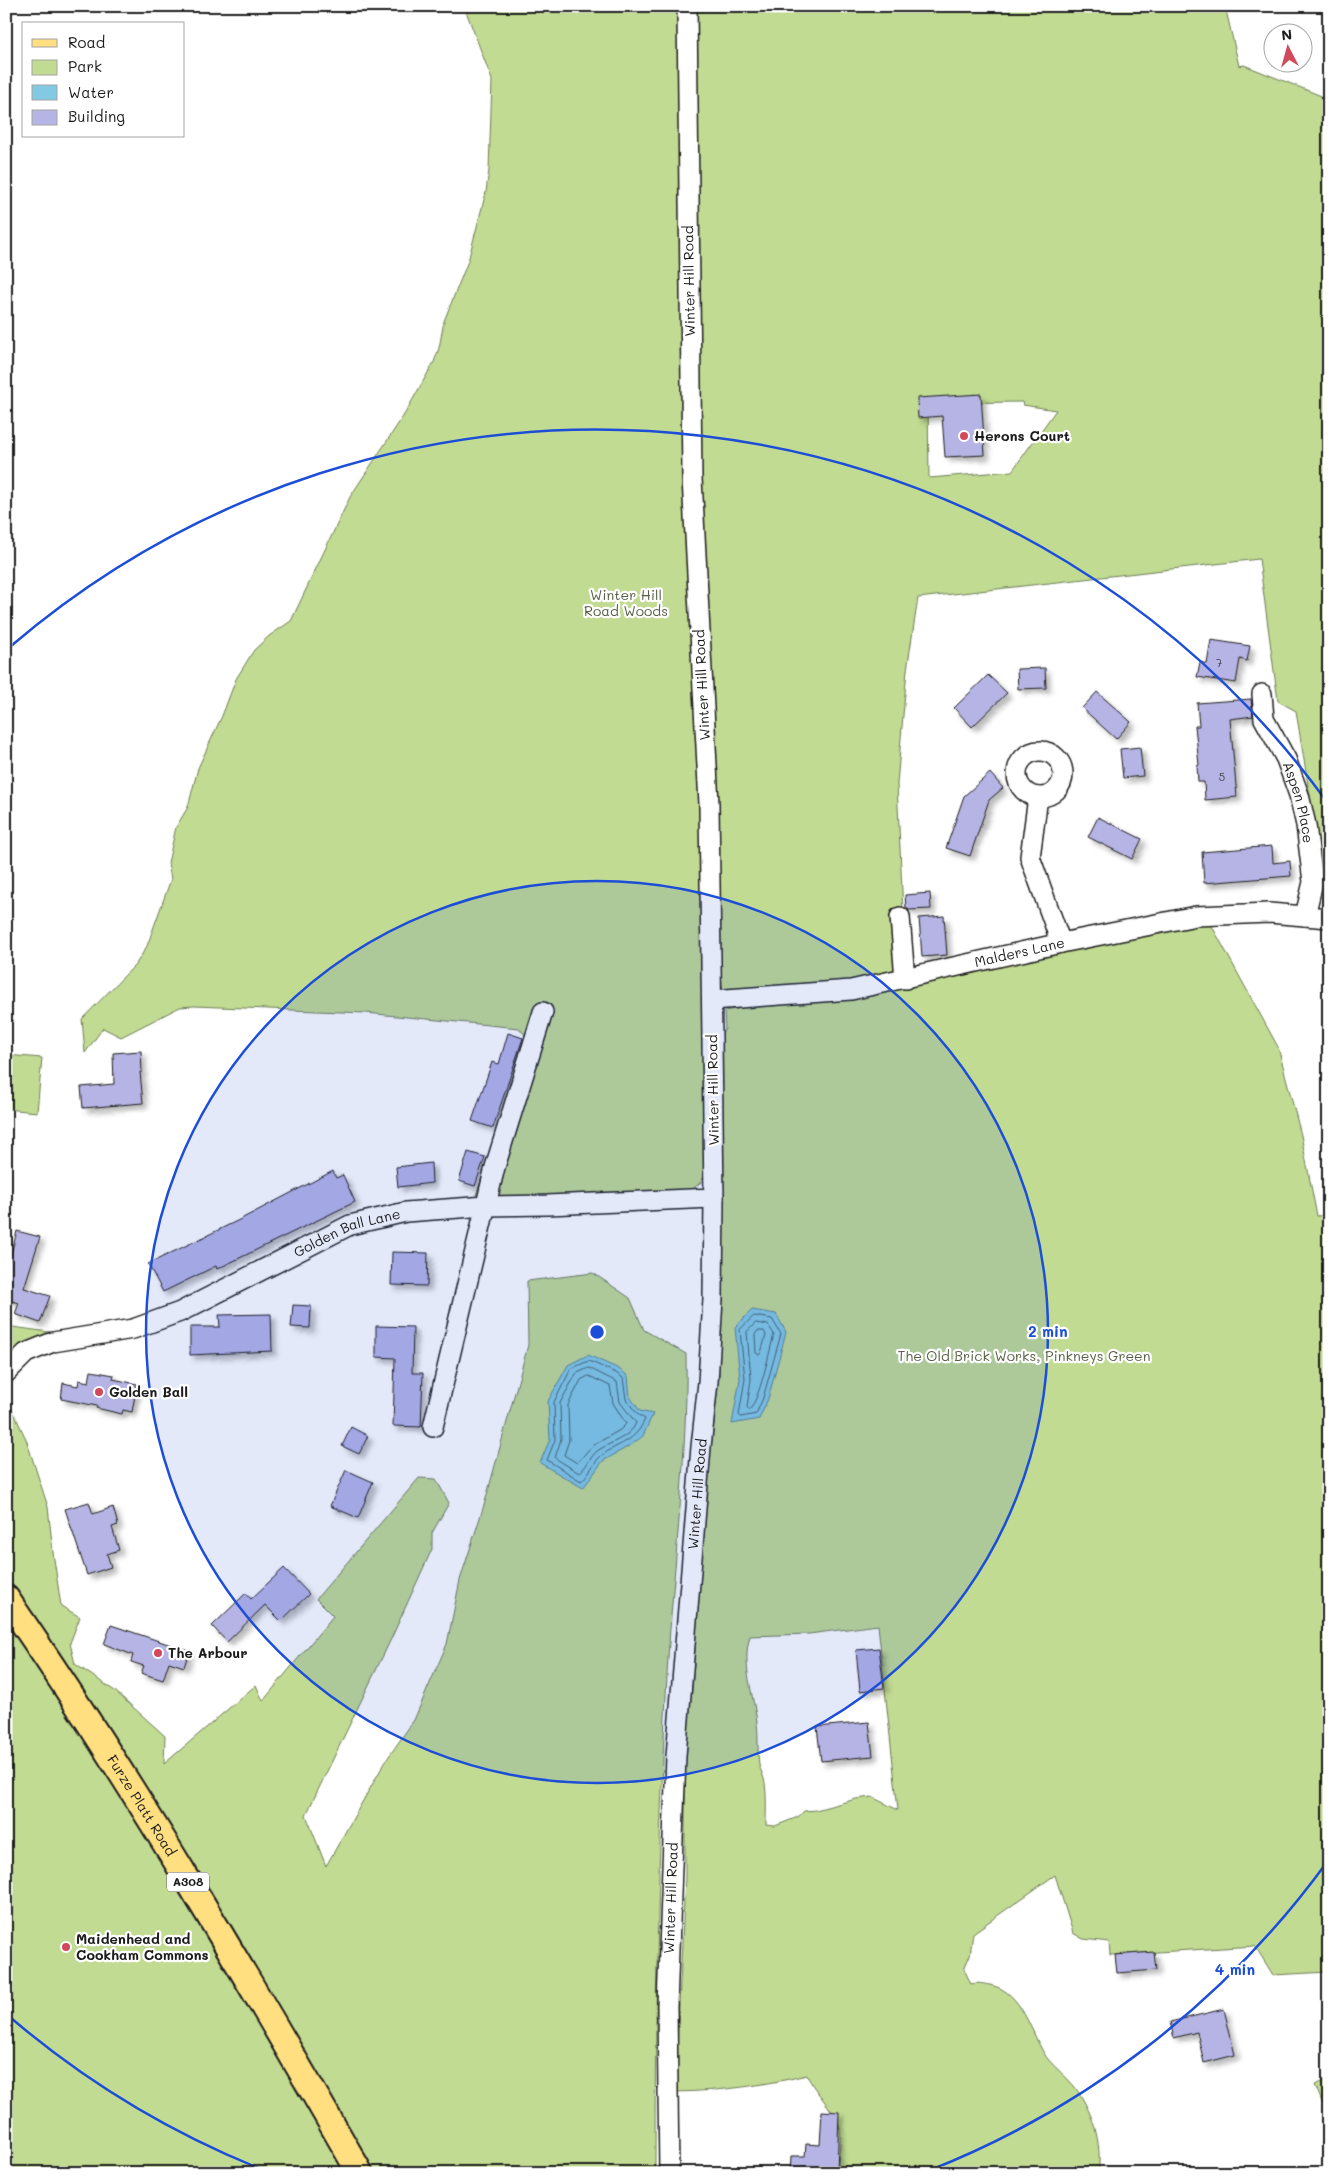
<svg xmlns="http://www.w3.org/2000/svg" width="1335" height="2179" viewBox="0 0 1335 2179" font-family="Mali,sans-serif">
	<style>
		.green { fill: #c1db92; stroke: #6e7c57; fill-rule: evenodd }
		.water { fill: #82cae3; stroke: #598493 }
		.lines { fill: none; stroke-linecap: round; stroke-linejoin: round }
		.shore { stroke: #45626c; stroke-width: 1 }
		.building { fill: #b6b4e5; stroke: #1c1c1c; filter: url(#shadow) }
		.minor-casing { stroke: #1c1c1c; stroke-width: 22 }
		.major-casing { stroke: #1c1c1c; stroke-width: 29 }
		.minor { stroke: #fff; stroke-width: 19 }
		.major { stroke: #ffdf80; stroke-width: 25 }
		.ring { fill: none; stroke: #1d4ed8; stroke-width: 2.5 }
		.poi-dot { fill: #d1495b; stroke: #fff; stroke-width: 2 }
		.labels { text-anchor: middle; stroke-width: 4.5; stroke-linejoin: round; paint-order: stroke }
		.number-label { font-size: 11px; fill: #42424e }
		.shield { fill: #fff; stroke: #606060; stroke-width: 1 }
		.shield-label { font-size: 12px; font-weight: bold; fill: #1c1c1c }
		.street-label { font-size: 14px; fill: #1c1c1c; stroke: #fff }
		.poi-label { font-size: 14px; font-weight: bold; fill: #1c1c1c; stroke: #fff; text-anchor: start }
		.park-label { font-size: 14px; fill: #565f45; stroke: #fff }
		.centre { fill: #1d4ed8; stroke: #fff; stroke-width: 2.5 }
		.ring-label { font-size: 15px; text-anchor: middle; font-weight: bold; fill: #1d4ed8; stroke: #fff; stroke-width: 4.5; stroke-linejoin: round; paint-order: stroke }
	</style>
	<defs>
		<filter id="shadow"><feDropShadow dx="4.5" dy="4.5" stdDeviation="2.5" flood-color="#0004"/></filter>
	</defs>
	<rect width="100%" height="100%" fill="#fff"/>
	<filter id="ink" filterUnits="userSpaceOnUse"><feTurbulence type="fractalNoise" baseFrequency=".02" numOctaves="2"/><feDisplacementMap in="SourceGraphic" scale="10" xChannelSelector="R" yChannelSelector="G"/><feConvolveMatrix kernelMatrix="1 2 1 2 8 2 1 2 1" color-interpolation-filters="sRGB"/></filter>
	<g filter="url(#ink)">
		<g class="green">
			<path d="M464,6H1225L1239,66L1244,65L1329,99V902L1327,901L1296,711L1278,701L1259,559L918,598L907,670L897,784L906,976L724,1007L721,973L720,881L700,882L707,1172L700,1183L689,1192L506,1199L476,1195L530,1041L519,1028L366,1013L194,1006L180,1007L121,1037L103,1028L85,1053L82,1019L136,964L147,946L171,879L168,863L176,827L188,807L198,768L222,716L236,679L254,650L269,636L291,621L350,497L404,415L434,362L439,348L444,321L468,261L486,192L489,170L492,80ZM1022,402L1023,405L1056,410L1012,471L929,478L928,403Z"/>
			<path d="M1207,917L1278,1047L1301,1135L1317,1216L1329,1215V1972L1273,1975L1255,1946L1110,1955L1109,1942L1083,1939L1073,1933L1055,1875L973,1933L970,1955L964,1969L971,1984C978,1982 983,1984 990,1985C1023,1991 1030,2033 1047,2058C1055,2068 1066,2076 1074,2086C1092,2109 1103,2144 1098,2173H837C838,2159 841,2143 840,2129C838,2114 814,2092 807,2075C761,2086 722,2091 675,2092L685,1877V1742L692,1692L706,1491L719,1377L720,1311L719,1038L725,1029L724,1011L908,980ZM878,1625L898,1810L872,1797L856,1799L816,1810L804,1811L798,1817L775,1826L766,1825C766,1811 767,1797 765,1783C764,1777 761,1771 759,1765C757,1751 759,1737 757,1723C754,1695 741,1665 750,1636L809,1634Z"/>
			<polygon points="6,1055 42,1058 37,1112 6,1109"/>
			<path d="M593,1273L630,1298L644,1330L686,1354C688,1468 671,1581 666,1695C658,1854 655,2014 655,2173H6V1396L26,1439L48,1507L53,1552L61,1606L80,1617L70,1643L75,1664L115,1691L165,1736L164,1764L256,1685L263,1701L333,1616L316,1599L419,1478L436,1479L449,1503L432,1533V1549L391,1639L306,1815L326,1866L385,1762L414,1720L447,1644L460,1580L485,1502L528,1345L527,1281Z"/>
			<polygon points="6,1326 56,1333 26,1345 6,1357"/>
			<polygon points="1329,2078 1329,2119 1315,2085"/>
		</g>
		<g class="water">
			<polygon points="752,1310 776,1314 786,1332 768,1399 759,1419 732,1424 740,1379 735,1327"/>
			<polygon points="588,1355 619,1369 628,1376 630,1397 640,1411 653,1414 643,1436 631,1445 603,1461 583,1488 540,1463 550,1439 548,1401 568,1365"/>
		</g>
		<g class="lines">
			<g class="shore">
				<polygon points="754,1316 772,1319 781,1334 763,1398 756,1414 741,1417 739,1415 745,1379 740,1330"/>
				<path d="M756,1323L768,1325L774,1334C770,1349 759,1402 749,1410L747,1407L751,1379L747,1332Z"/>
				<polygon points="758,1331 764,1331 766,1335 761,1353 759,1355 756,1353 755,1335"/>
				<path d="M589,1361L616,1373L623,1378L626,1399L637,1414L645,1419C635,1443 619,1442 601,1456C593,1463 589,1475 581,1481L547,1460L555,1440L554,1402L571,1369Z"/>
				<path d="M589,1368L617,1382L620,1402L636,1423C630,1438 610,1442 597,1451C590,1457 586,1468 579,1473L555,1458L561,1439L560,1403L576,1374Z"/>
				<polygon points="589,1376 610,1386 613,1403 626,1424 620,1430 592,1446 577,1463 564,1455 569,1440 568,1405 581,1380"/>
			</g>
		</g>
		<g class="building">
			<polygon points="981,394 985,455 945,457 942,416 918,418 917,398"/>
			<polygon points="1211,640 1250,646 1247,661 1240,659 1236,683 1197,677 1200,662 1207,664"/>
			<polygon points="1045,668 1046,688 1018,689 1017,669"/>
			<polygon points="988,675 1007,693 972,727 954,708"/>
			<polygon points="1097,692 1131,722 1116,739 1082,708"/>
			<polygon points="1251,699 1253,716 1230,719 1237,797 1205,800 1204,782 1198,782 1197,766 1199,765 1195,726 1199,726 1197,703"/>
			<polygon points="1140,747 1143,776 1123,778 1120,749"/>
			<polygon points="990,773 1003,788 989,800 970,856 946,848 964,796"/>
			<polygon points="1098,817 1142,839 1132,859 1088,837"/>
			<polygon points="1272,846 1273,863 1290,861 1291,876 1204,883 1202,852"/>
			<polygon points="930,893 931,909 909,910 906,908 905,895"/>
			<polygon points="944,916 947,955 922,957 919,918"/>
			<polygon points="508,1033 523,1038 493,1128 472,1121 492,1062 499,1064"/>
			<polygon points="141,1051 142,1072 140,1072 143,1103 83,1108 81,1087 114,1084 113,1053"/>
			<polygon points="468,1152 485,1157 475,1186 459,1181"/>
			<polygon points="431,1163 432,1183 398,1187 396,1167"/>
			<polygon points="333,1171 336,1178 343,1175 355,1202 217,1269 216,1266 163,1292 148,1264 241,1219"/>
			<polygon points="17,1231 40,1237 24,1288 50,1296 40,1323 15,1314 19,1303 6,1299 6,1273"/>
			<polygon points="392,1252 428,1253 427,1286 391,1285"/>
			<polygon points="293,1305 311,1306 310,1328 291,1327"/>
			<polygon points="271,1314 272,1351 190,1355 190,1327 220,1327 219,1315"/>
			<polygon points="376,1326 413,1327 412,1373 423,1373 421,1427 393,1426 395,1358 376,1357"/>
			<polygon points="91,1371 114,1375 113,1379 137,1384 132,1412 123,1410 122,1414 96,1408 97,1406 61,1399 63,1383 78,1386 79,1380 89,1382"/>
			<polygon points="351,1427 368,1436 359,1454 342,1446"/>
			<polygon points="346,1470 373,1482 358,1518 330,1506"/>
			<polygon points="89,1502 93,1514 113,1507 118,1525 112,1527 119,1550 107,1554 111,1567 87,1575 65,1509"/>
			<polygon points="284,1568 309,1594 281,1621 265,1605 227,1642 212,1626 246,1593 251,1599"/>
			<polygon points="111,1625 189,1651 184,1667 169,1662 163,1680 141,1673 144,1666 131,1662 133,1655 104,1644"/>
			<polygon points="879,1648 884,1688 860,1691 856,1650"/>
			<polygon points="869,1722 873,1756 821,1761 817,1727"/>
			<polygon points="1154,1952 1156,1970 1117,1973 1115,1955"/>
			<polygon points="1224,2009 1235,2055 1204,2063 1197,2032 1174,2038 1170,2022"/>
			<polygon points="822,2111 839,2112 837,2173 790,2173 791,2156 805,2156 806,2144 820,2145"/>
		</g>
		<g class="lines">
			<g class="minor-casing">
				<g id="minor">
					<path id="s1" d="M1262,694L1264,719L1286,759L1299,795L1306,825L1313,882L1305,916"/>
					<circle cx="1040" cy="774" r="23"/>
					<polyline points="1038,797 1030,857 1061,943"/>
					<polyline points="900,917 905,979"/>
					<path id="s2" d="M712,1000L851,990L1061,943L1196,916L1269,913L1329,918"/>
					<path id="s3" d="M6,1373L26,1353L53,1342L133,1329L180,1312L350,1225L406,1212L486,1206L547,1205L714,1198"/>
					<polyline points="433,1427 495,1167 543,1012"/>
					<path id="s4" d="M669,2173L667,2006L676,1756L701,1447L708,1382L713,1299L714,1198L709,804L692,478L687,6"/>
				</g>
			</g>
			<g class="major-casing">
				<g id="major">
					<path id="s5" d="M6,1598C134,1784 248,1978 360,2173"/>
				</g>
			</g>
			<use href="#minor" class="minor"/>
			<use href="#major" class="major"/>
		</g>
	</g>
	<circle cx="597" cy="1332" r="451" fill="#1d4ed8" fill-opacity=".12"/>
	<g class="ring">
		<circle cx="597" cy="1332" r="451"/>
		<path d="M1327 1862A902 902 0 0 1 928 2171M266 2171A902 902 0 0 1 11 2018M11 646A902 902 0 0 1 1327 802"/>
	</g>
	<g class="poi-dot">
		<circle cx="964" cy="436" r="5"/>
		<circle cx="99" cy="1392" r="5"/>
		<circle cx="158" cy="1653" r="5"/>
		<circle cx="66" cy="1947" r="5"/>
	</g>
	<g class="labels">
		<g class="number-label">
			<text x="1219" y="667">7</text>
			<text x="1222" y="781">5</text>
		</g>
		<rect class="shield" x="167" y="1872.5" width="42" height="19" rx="4"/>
		<g class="shield-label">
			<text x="188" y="1886">A308</text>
		</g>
		<g class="street-label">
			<text transform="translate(689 281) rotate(-91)" y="5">Winter Hill Road</text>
			<text transform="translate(702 685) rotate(-93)" y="5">Winter Hill Road</text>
			<text dy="5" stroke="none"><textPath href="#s1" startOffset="116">Aspen Place</textPath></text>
			<text dy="5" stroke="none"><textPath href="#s2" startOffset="312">Malders Lane</textPath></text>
			<text transform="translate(713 1090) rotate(-91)" y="5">Winter Hill Road</text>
			<text dy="5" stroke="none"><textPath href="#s3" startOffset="374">Golden Ball Lane</textPath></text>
			<text dy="5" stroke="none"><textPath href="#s4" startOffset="680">Winter Hill Road</textPath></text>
			<text dy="5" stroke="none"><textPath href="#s5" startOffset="248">Furze Platt Road</textPath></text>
			<text dy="5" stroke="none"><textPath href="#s4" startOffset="275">Winter Hill Road</textPath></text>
		</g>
		<g class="poi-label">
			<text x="974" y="441">Herons Court</text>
			<text x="109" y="1397">Golden Ball</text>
			<text x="168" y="1658">The Arbour</text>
			<text x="76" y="1944">Maidenhead and<tspan x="76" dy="16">Cookham Commons</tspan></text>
		</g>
		<g class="park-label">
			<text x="626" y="600">Winter Hill<tspan x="626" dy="16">Road Woods</tspan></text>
			<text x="1024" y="1361">The Old Brick Works, Pinkneys Green</text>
		</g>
	</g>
	<circle cx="597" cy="1332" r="8" class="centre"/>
	<g class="ring-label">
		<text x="1048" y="1337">2 min</text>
		<text x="1235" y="1975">4 min</text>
	</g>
	<rect width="1335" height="2179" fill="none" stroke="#fff" stroke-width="25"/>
	<rect x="12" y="12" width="1310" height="2154" fill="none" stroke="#1c1c1c" stroke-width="2" filter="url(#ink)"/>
	<rect x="22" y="22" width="162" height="115" fill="#ffffff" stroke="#a4a4a4"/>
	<rect x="32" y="39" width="25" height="8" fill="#ffdf80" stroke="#a4a4a4"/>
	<text x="68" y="48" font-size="15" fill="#1c1c1c">Road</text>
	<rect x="32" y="60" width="25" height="15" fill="#c1db92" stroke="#a4a4a4"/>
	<text x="68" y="72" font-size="15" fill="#1c1c1c">Park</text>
	<rect x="32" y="85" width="25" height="15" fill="#82cae3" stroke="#a4a4a4"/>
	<text x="68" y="98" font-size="15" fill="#1c1c1c">Water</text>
	<rect x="32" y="110" width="25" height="15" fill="#b6b4e5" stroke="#a4a4a4"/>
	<text x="68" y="122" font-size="15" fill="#1c1c1c">Building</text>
	<g transform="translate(1288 48) rotate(354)"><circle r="24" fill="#ffffff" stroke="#a4a4a4"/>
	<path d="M0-4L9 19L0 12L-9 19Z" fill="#d1495b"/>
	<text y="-8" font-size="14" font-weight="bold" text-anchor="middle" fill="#1c1c1c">N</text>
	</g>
</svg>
